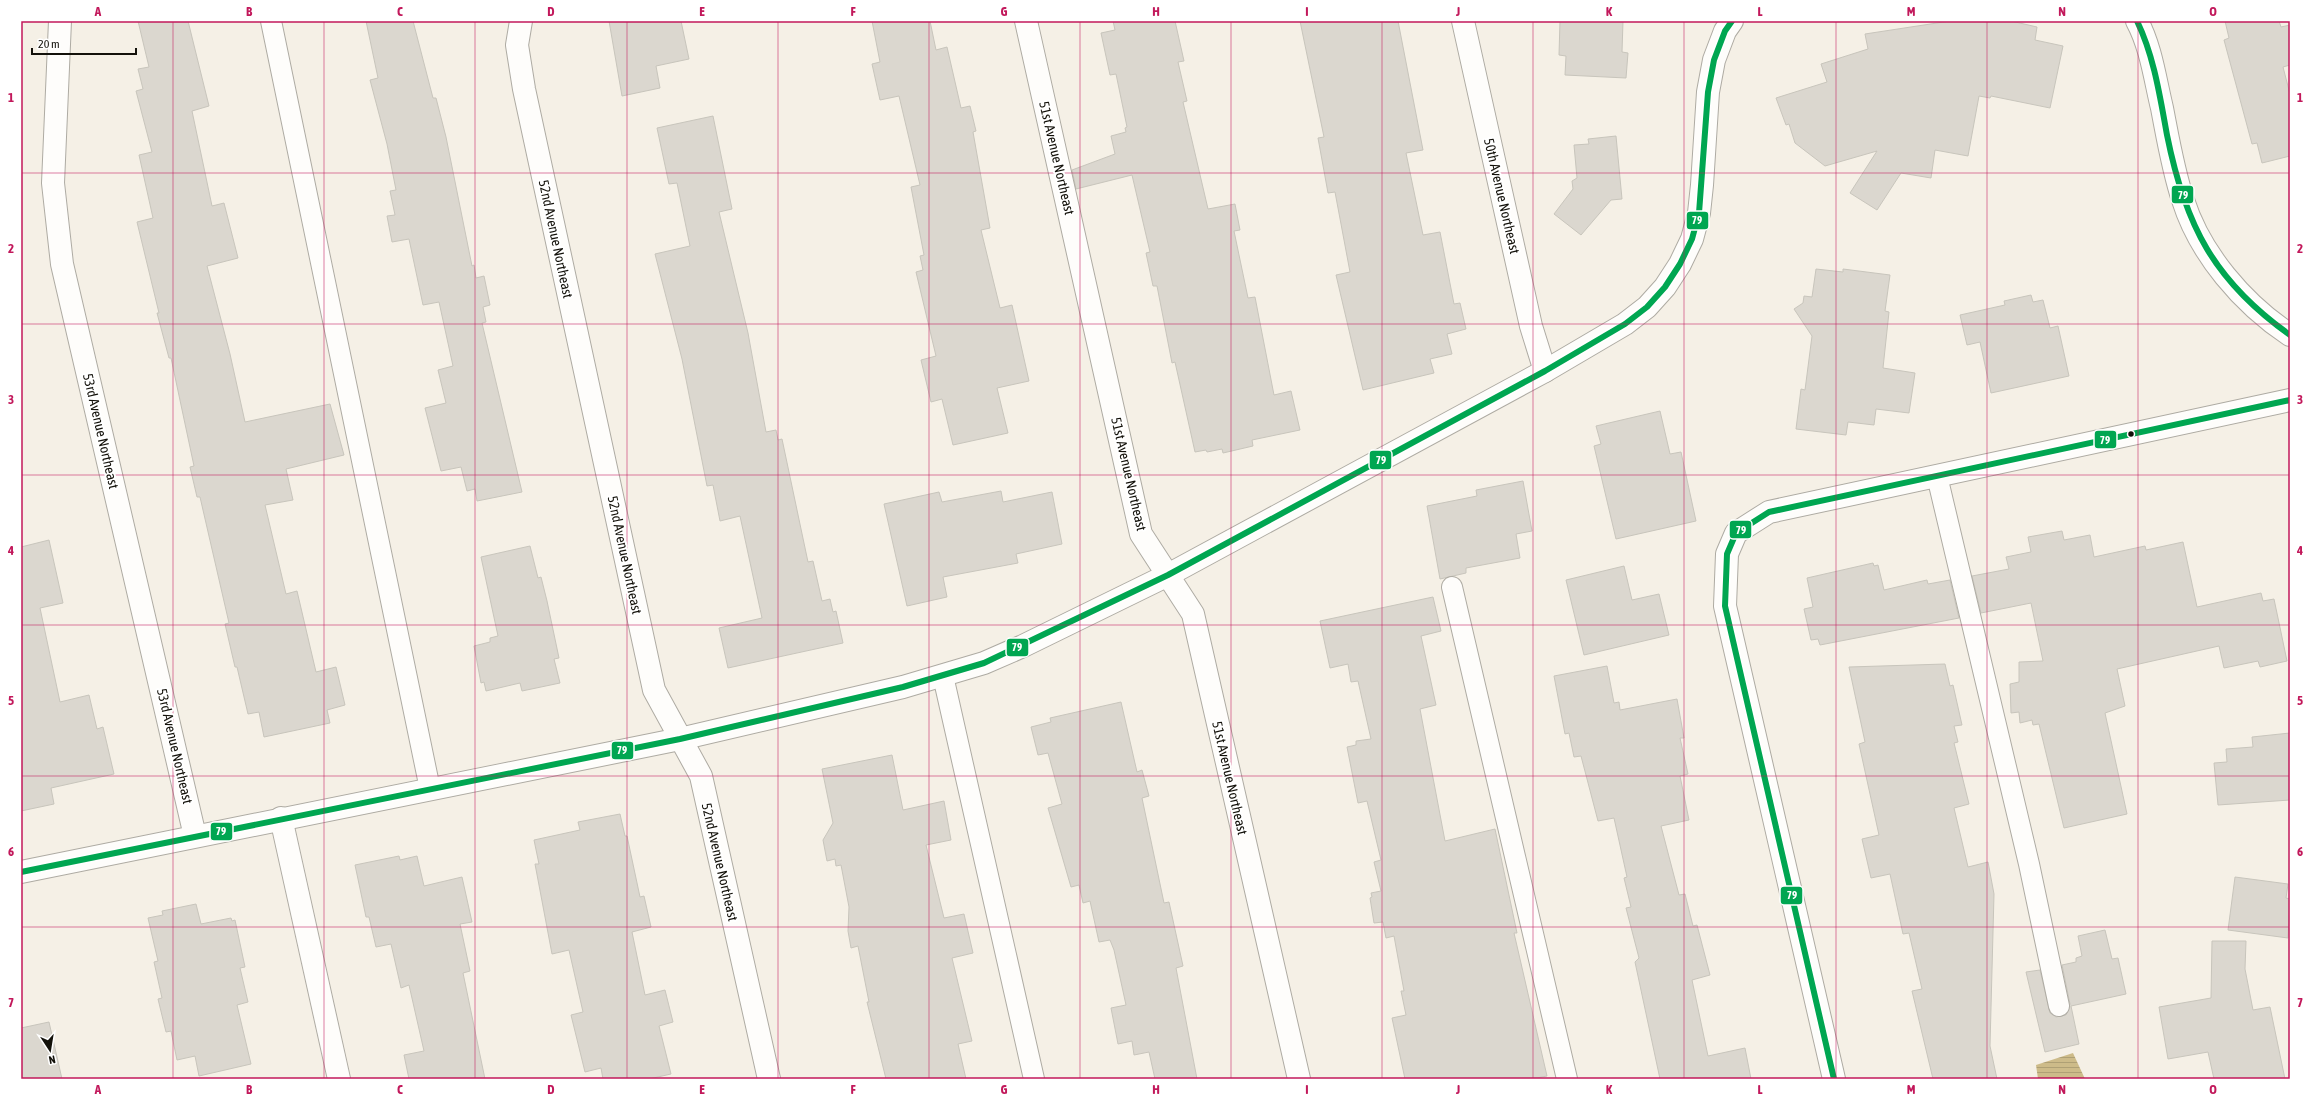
<svg xmlns="http://www.w3.org/2000/svg" width="2311" height="1100" viewBox="0 0 2311 1100" font-family="'Asap Condensed',sans-serif">
	<style>
		.water { fill: url(#water-rules) }
		.building { fill: #dbd7cf; stroke: #c8c5bc }
		.lines { fill: none; stroke-linecap: round; stroke-linejoin: round }
		.lane-casing { stroke: #aeaba3; stroke-width: 22 }
		.street-casing { stroke: #aeaba3; stroke-width: 24 }
		.secondary-casing { stroke: #aeaba3; stroke-width: 24 }
		.lane { stroke: #fefdfb; stroke-width: 20 }
		.street { stroke: #fefdfb; stroke-width: 22 }
		.secondary { stroke: #fefdfb; stroke-width: 22 }
		.bus-1-casing { stroke: #fff; stroke-width: 9 }
		.bus-1 { stroke: #00a651; stroke-width: 6 }
		.grid { fill: none; stroke: #c2185b; stroke-width: 1; stroke-opacity: 0.55 }
		.bus-dot { fill: #13110a; stroke: #fff; stroke-width: 1.5 }
		.labels { text-anchor: middle; stroke-width: 4; stroke-linejoin: round; paint-order: stroke }
		.street-label { font-size: 14px; fill: #13110a; stroke: #fff }
		.line-badge { stroke: #fff; stroke-width: 1.5 }
		.badge-label { font-size: 11px; text-anchor: middle; font-weight: bold; fill: #fff }
		.neatline { fill: none; stroke: #c2185b; stroke-width: 1.5 }
		.grid-label { font-size: 13px; text-anchor: middle; font-weight: bold; fill: #c2185b }
	</style>
	<defs>
		<pattern id="water-rules" width="6" height="5" patternUnits="userSpaceOnUse"><rect width="6" height="5" fill="#cdbb89"/><path d="M0 2.5h6" fill="none" stroke="#afa075"/></pattern>
	</defs>
	<rect width="100%" height="100%" fill="#f5f0e6"/>
	<polygon class="water" points="2073,1053 2085,1079 2038,1079 2036,1065"/>
	<g class="building">
		<polygon points="138,21 188,21 209,106 192,111 212,206 224,203 238,258 207,266 230,354 245,422 330,404 344,455 286,469 293,500 265,505 286,594 297,591 316,672 336,667 345,705 327,710 330,723 264,737 259,712 248,714 237,667 235,667 225,624 229,623 200,497 197,497 190,467 194,466 171,358 169,358 157,313 159,313 137,222 153,218 139,155 152,152 136,91 143,89 138,69 149,67"/>
		<polygon points="366,21 413,21 433,98 436,98 446,137 472,266 474,265 476,278 484,276 490,305 483,307 486,322 482,323 522,492 477,501 475,489 467,491 461,467 441,471 425,408 446,403 438,370 453,366 439,302 423,305 409,239 392,242 387,216 395,215 390,191 396,190 387,144 370,80 378,78"/>
		<polygon points="609,21 681,21 689,59 656,66 660,88 622,96"/>
		<polygon points="872,21 930,21 936,50 947,47 961,108 970,106 976,131 973,132 990,228 981,230 1000,308 1012,305 1029,381 997,388 1008,433 953,445 942,399 931,402 921,360 936,356 916,272 923,270 920,256 924,255 911,187 920,185 899,96 880,100 872,64 880,62"/>
		<polygon points="1113,21 1175,21 1184,61 1178,62 1187,101 1183,102 1208,209 1235,204 1240,230 1234,231 1248,298 1255,297 1274,395 1291,391 1300,430 1252,440 1253,446 1223,453 1222,449 1207,452 1206,450 1195,452 1175,362 1172,363 1157,286 1153,286 1146,253 1150,252 1132,175 1076,189 1072,170 1115,154 1111,136 1126,132 1125,128 1127,127 1116,74 1110,75 1101,33 1115,30"/>
		<polygon points="1300,21 1398,21 1423,150 1406,153 1423,235 1440,232 1454,304 1460,303 1466,329 1447,334 1452,354 1430,359 1434,373 1363,390 1336,275 1350,272 1335,192 1328,193 1318,138 1324,137"/>
		<polygon points="1560,21 1623,21 1622,52 1628,53 1626,78 1565,75 1566,56 1559,55"/>
		<polygon points="1950,21 2011,21 2037,27 2035,40 2063,46 2050,108 1991,96 1990,98 1979,96 1968,156 1935,150 1931,178 1901,173 1877,210 1850,193 1877,151 1825,166 1795,143 1789,124 1786,125 1776,98 1827,82 1821,64 1868,49 1865,34"/>
		<polygon points="2225,21 2279,21 2281,27 2290,25 2290,65 2283,67 2290,94 2290,156 2262,163 2257,143 2252,144 2224,40 2229,38"/>
		<polygon points="713,116 732,209 719,212 748,333 766,432 776,430 778,440 782,439 808,562 813,561 822,601 830,599 833,612 836,611 843,643 728,668 719,628 762,618 740,516 720,521 713,485 707,486 682,359 655,254 690,246 677,183 669,184 657,128"/>
		<polygon points="1616,136 1622,199 1611,200 1581,235 1554,214 1573,189 1572,181 1577,178 1574,145 1589,144 1588,139"/>
		<polygon points="1816,269 1843,272 1843,269 1890,275 1885,311 1889,312 1883,368 1915,373 1909,413 1876,409 1874,425 1848,422 1846,435 1796,429 1801,389 1805,390 1812,336 1794,309 1803,303 1804,296 1812,297"/>
		<polygon points="2031,295 2033,302 2043,300 2050,328 2058,326 2069,376 1991,393 1980,342 1967,345 1960,315 2005,305 2004,301"/>
		<polygon points="1660,411 1670,454 1681,452 1696,521 1616,539 1594,446 1601,444 1596,426"/>
		<polygon points="1523,481 1532,531 1516,534 1520,558 1466,568 1466,573 1440,579 1427,506 1477,496 1476,490"/>
		<polygon points="1001,491 1003,502 1052,492 1062,544 1016,554 1018,563 943,577 947,597 907,606 884,504 939,492 942,502"/>
		<polygon points="2062,531 2064,540 2090,535 2094,557 2145,546 2146,550 2183,542 2197,607 2261,593 2263,601 2274,599 2287,661 2260,667 2258,661 2224,668 2219,646 2117,669 2125,706 2105,713 2127,814 2064,828 2039,724 2033,725 2032,720 2020,723 2019,712 2011,713 2010,684 2019,682 2019,662 2043,661 2031,603 1981,613 1972,576 2009,569 2006,557 2031,552 2028,537"/>
		<polygon points="49,540 63,603 40,608 60,702 89,695 97,729 103,727 114,774 51,788 54,804 21,811 21,547"/>
		<polygon points="530,546 538,578 541,577 547,601 559,658 554,659 560,683 522,691 520,683 486,691 484,682 481,683 474,646 490,642 490,638 498,636 481,557"/>
		<polygon points="1873,563 1874,566 1878,565 1884,590 1927,580 1928,584 1950,580 1959,618 1820,645 1818,639 1811,640 1804,609 1813,607 1807,578"/>
		<polygon points="1624,566 1632,600 1659,594 1669,635 1584,655 1566,580"/>
		<polygon points="1433,597 1441,631 1421,636 1436,705 1420,709 1445,841 1495,829 1517,933 1514,933 1547,1076 1531,1079 1405,1079 1392,1018 1406,1015 1401,991 1404,991 1394,936 1386,938 1383,922 1374,923 1370,898 1372,897 1371,893 1381,891 1374,862 1381,860 1367,801 1358,803 1347,747 1356,745 1356,741 1371,739 1358,681 1351,682 1348,664 1330,668 1320,621"/>
		<polygon points="1945,664 1950,686 1953,685 1962,725 1954,726 1958,742 1954,743 1969,804 1954,808 1968,867 1988,862 1994,894 1990,1046 1997,1079 1933,1079 1912,991 1922,989 1909,933 1903,934 1890,874 1871,878 1862,839 1879,835 1859,744 1865,742 1849,667"/>
		<polygon points="1607,666 1614,703 1619,702 1620,710 1677,699 1684,738 1680,738 1688,774 1680,776 1689,820 1661,826 1679,895 1685,894 1693,926 1697,925 1710,975 1692,980 1708,1056 1745,1048 1751,1079 1660,1079 1635,962 1639,958 1626,908 1631,907 1624,878 1627,877 1614,818 1598,821 1581,756 1574,757 1569,733 1565,734 1554,676"/>
		<polygon points="1121,702 1137,772 1142,770 1149,796 1142,798 1164,903 1169,902 1183,966 1176,968 1197,1079 1155,1079 1149,1052 1134,1055 1132,1041 1118,1044 1111,1008 1126,1005 1114,950 1110,940 1099,942 1090,901 1083,903 1079,885 1071,887 1048,808 1062,804 1048,753 1038,755 1031,727 1051,722 1050,718"/>
		<polygon points="2290,733 2290,800 2218,805 2214,763 2227,762 2226,749 2253,747 2252,737"/>
		<polygon points="892,755 903,810 944,801 951,840 926,845 944,918 964,914 973,953 952,958 972,1041 958,1044 966,1079 886,1079 867,1002 869,1002 858,946 851,948 848,931 849,907 841,865 836,866 835,859 827,861 823,840 833,823 822,769"/>
		<polygon points="620,814 625,836 627,836 640,897 644,896 651,927 632,932 645,995 665,990 673,1022 659,1026 671,1074 649,1079 603,1079 601,1068 585,1072 571,1015 583,1012 569,950 552,954 535,864 539,864 534,840 580,830 578,822"/>
		<polygon points="399,856 400,860 417,856 424,886 462,877 472,922 460,924 470,971 463,973 485,1079 409,1079 404,1055 424,1051 409,985 401,988 391,944 376,947 369,917 366,917 355,865"/>
		<polygon points="2235,877 2288,884 2286,898 2290,899 2288,938 2228,930"/>
		<polygon points="196,904 201,924 231,918 232,921 235,920 245,967 240,968 248,1002 237,1005 251,1064 199,1076 195,1056 177,1060 171,1031 166,1032 158,999 162,998 154,962 158,961 148,918 163,915 162,911"/>
		<polygon points="2105,930 2112,959 2118,958 2126,994 2071,1006 2079,1044 2045,1052 2026,972 2040,970 2050,1013 2056,1017 2066,1015 2070,1004 2062,965 2076,962 2076,958 2082,956 2078,936"/>
		<polygon points="2212,941 2246,941 2245,969 2253,1010 2270,1007 2285,1079 2214,1079 2208,1052 2168,1059 2159,1007 2211,998"/>
		<polygon points="49,1022 62,1079 21,1079 21,1028"/>
	</g>
	<g class="lines">
		<g class="lane-casing">
			<g id="lane">
				<polyline points="271,21 430,789"/>
				<polyline points="1937,476 2029,864 2059,1006"/>
				<polyline points="1452,587 1567,1079"/>
				<polyline points="943,676 1034,1079"/>
			</g>
		</g>
		<g class="street-casing">
			<g id="street">
				<polyline points="60,21 53,183 62,264 195,836"/>
				<polyline points="521,21 517,45 524,89 654,690 701,776 769,1079"/>
				<polyline points="1026,21 1141,534 1193,614 1299,1079"/>
				<polyline points="1463,21 1531,326 1545,371"/>
				<polyline points="281,818 339,1079"/>
				<polyline points="1834,1079 1725,606 1727,554 1736,533 1769,512 2290,400"/>
			</g>
		</g>
		<g class="secondary-casing">
			<g id="secondary">
				<path d="M2137,21C2151,47 2155,79 2162,108C2168,139 2173,170 2183,200C2200,254 2243,304 2290,335"/>
				<polyline points="21,872 680,739 903,687 984,663 1023,646 1168,575 1545,371 1625,324 1647,307 1665,287 1680,264 1692,239 1699,213 1702,185 1708,92 1714,60 1725,31 1732,21"/>
			</g>
		</g>
		<use href="#lane" class="lane"/>
		<use href="#street" class="street"/>
		<use href="#secondary" class="secondary"/>
		<g class="bus-1-casing">
			<g id="bus-1">
				<path d="M2137,21C2154,56 2160,97 2167,135C2185,225 2214,281 2290,335"/>
				<polyline points="21,872 680,739 903,687 984,663 1168,575 1545,371 1625,324 1647,307 1665,287 1680,264 1692,239 1699,213 1708,92 1714,60 1725,31 1732,21"/>
				<polyline points="1834,1079 1725,606 1727,554 1736,533 1769,512 2290,400"/>
			</g>
		</g>
		<use href="#bus-1" class="bus-1"/>
	</g>
	<path class="grid" d="M173,21V1079M324,21V1079M475,21V1079M627,21V1079M778,21V1079M929,21V1079M1080,21V1079M1231,21V1079M1382,21V1079M1533,21V1079M1684,21V1079M1836,21V1079M1987,21V1079M2138,21V1079M21,173H2290M21,324H2290M21,475H2290M21,625H2290M21,776H2290M21,927H2290"/>
	<circle class="bus-dot" cx="2131" cy="434" r="3.5"/>
	<g class="labels">
		<g class="street-label">
			<text transform="translate(1057 158) rotate(77)" y="5">51st Avenue Northeast</text>
			<text transform="translate(1502 196) rotate(77)" y="5">50th Avenue Northeast</text>
			<text transform="translate(556 239) rotate(78)" y="5">52nd Avenue Northeast</text>
			<text transform="translate(101 431) rotate(77)" y="5">53rd Avenue Northeast</text>
			<text transform="translate(1129 474) rotate(77)" y="5">51st Avenue Northeast</text>
			<text transform="translate(625 555) rotate(78)" y="5">52nd Avenue Northeast</text>
			<text transform="translate(175 746) rotate(77)" y="5">53rd Avenue Northeast</text>
			<text transform="translate(1230 778) rotate(77)" y="5">51st Avenue Northeast</text>
			<text transform="translate(720 862) rotate(77)" y="5">52nd Avenue Northeast</text>
		</g>
	</g>
	<g class="line-badge">
		<rect x="2171" y="185" width="23" height="19" rx="4" fill="#00a651"/>
		<rect x="1686" y="211" width="23" height="19" rx="4" fill="#00a651"/>
		<rect x="2094" y="430" width="23" height="19" rx="4" fill="#00a651"/>
		<rect x="1369" y="450" width="23" height="20" rx="4" fill="#00a651"/>
		<rect x="1729" y="520" width="23" height="19" rx="4" fill="#00a651"/>
		<rect x="1006" y="638" width="23" height="19" rx="4" fill="#00a651"/>
		<rect x="611" y="741" width="23" height="19" rx="4" fill="#00a651"/>
		<rect x="210" y="822" width="23" height="19" rx="4" fill="#00a651"/>
		<rect x="1780" y="886" width="23" height="19" rx="4" fill="#00a651"/>
	</g>
	<g class="badge-label">
		<text x="2183" y="199">79</text>
		<text x="1697" y="224">79</text>
		<text x="2105" y="444">79</text>
		<text x="1381" y="464">79</text>
		<text x="1741" y="534">79</text>
		<text x="1017" y="651">79</text>
		<text x="622" y="754">79</text>
		<text x="221" y="835">79</text>
		<text x="1792" y="899">79</text>
	</g>
	<rect width="2311" height="1100" fill="none" stroke="#ffffff" stroke-width="44"/>
	<g transform="translate(50 1050) rotate(168)" stroke="#ffffff" stroke-width="3" paint-order="stroke">
	<path d="M0-3L7 15L0 10L-7 15Z" fill="#13110a"/>
	<text y="-6" font-size="11" font-weight="bold" text-anchor="middle" fill="#13110a">N</text>
	</g>
	<path d="M32 48v6h104v-6" fill="none" stroke="#13110a" stroke-width="2"/>
	<text x="38" y="48" font-size="12" fill="#13110a" stroke="#ffffff" stroke-width="3" paint-order="stroke">20 m</text>
	<rect x="22" y="22" width="2267" height="1056" class="neatline"/>
	<g class="grid-label">
		<text x="98" y="16">A</text>
		<text x="249" y="16">B</text>
		<text x="400" y="16">C</text>
		<text x="551" y="16">D</text>
		<text x="702" y="16">E</text>
		<text x="853" y="16">F</text>
		<text x="1004" y="16">G</text>
		<text x="1156" y="16">H</text>
		<text x="1307" y="16">I</text>
		<text x="1458" y="16">J</text>
		<text x="1609" y="16">K</text>
		<text x="1760" y="16">L</text>
		<text x="1911" y="16">M</text>
		<text x="2062" y="16">N</text>
		<text x="2213" y="16">O</text>
		<text x="11" y="102">1</text>
		<text x="2300" y="102">1</text>
		<text x="11" y="253">2</text>
		<text x="2300" y="253">2</text>
		<text x="11" y="404">3</text>
		<text x="2300" y="404">3</text>
		<text x="11" y="555">4</text>
		<text x="2300" y="555">4</text>
		<text x="11" y="705">5</text>
		<text x="2300" y="705">5</text>
		<text x="11" y="856">6</text>
		<text x="2300" y="856">6</text>
		<text x="11" y="1007">7</text>
		<text x="2300" y="1007">7</text>
		<text x="98" y="1094">A</text>
		<text x="249" y="1094">B</text>
		<text x="400" y="1094">C</text>
		<text x="551" y="1094">D</text>
		<text x="702" y="1094">E</text>
		<text x="853" y="1094">F</text>
		<text x="1004" y="1094">G</text>
		<text x="1156" y="1094">H</text>
		<text x="1307" y="1094">I</text>
		<text x="1458" y="1094">J</text>
		<text x="1609" y="1094">K</text>
		<text x="1760" y="1094">L</text>
		<text x="1911" y="1094">M</text>
		<text x="2062" y="1094">N</text>
		<text x="2213" y="1094">O</text>
	</g>
</svg>
